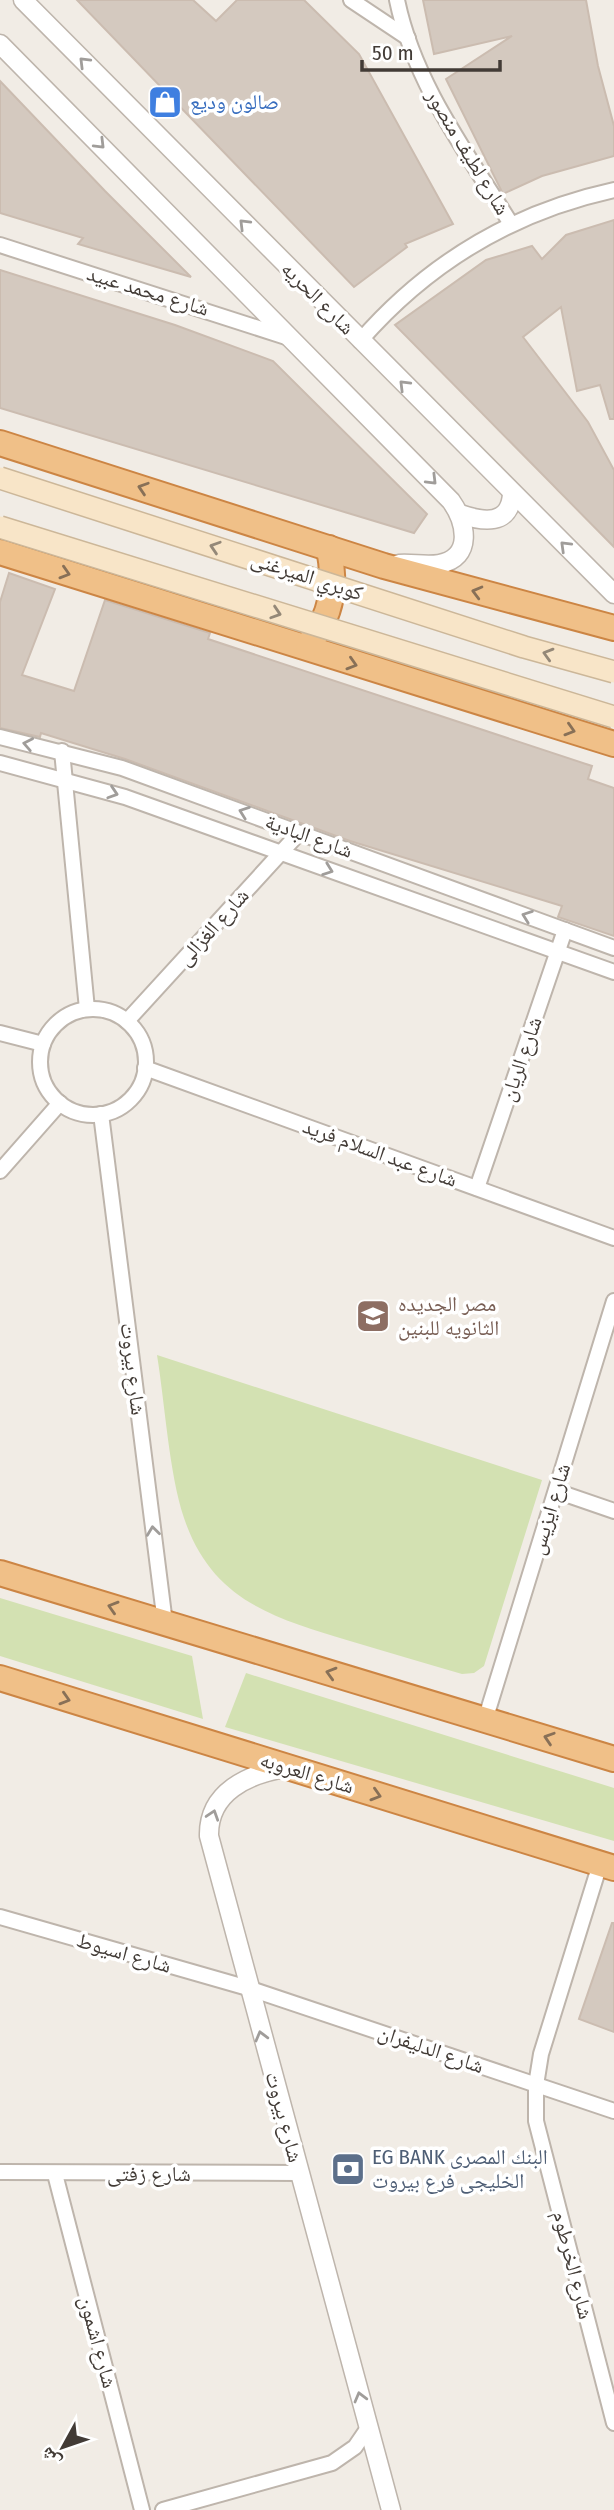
<svg xmlns="http://www.w3.org/2000/svg" width="614" height="2510" viewBox="0 0 614 2510" font-family="'Fira Sans Condensed','Noto Naskh Arabic',sans-serif">
	<style>
		.green { fill: #d3e1b2 }
		.building { fill: #d4c9bf; stroke: #cbbcb0; stroke-width: 2 }
		.lines { fill: none; stroke-linecap: round; stroke-linejoin: round }
		.minor-casing { stroke: #beb5ac; stroke-width: 18 }
		.tertiary-casing { stroke: #beb5ac; stroke-width: 21 }
		.trunk-casing { stroke: #cc8544; stroke-width: 28 }
		.minor { stroke: #fff; stroke-width: 14 }
		.tertiary { stroke: #fff; stroke-width: 18 }
		.trunk { stroke: #f0c088; stroke-width: 24 }
		.secondary-bridge-casing { stroke: #ccb799; stroke-width: 24; stroke-linecap: butt }
		.secondary-bridge { stroke: #f8e5c8; stroke-width: 21 }
		.oneway { stroke: #a09d9a }
		.oneway2 { stroke: #887057 }
		.oneway3 { stroke: #948878 }
		.labels { text-anchor: middle; stroke-width: 7; stroke-linejoin: round; paint-order: stroke }
		.shop-label { font-size: 21px; fill: #366cbe; stroke: #fff; text-anchor: start }
		.street-label { font-size: 21px; fill: #423b36; stroke: #fff }
		.education-label { font-size: 21px; fill: #785e54; stroke: #fff; text-anchor: start }
		.service-label { font-size: 21px; fill: #4e5e75; stroke: #fff; text-anchor: start }
	</style>
	<rect width="100%" height="100%" fill="#f1ece5"/>
	<g class="green">
		<path d="M157,1355L542,1480L484,1666L474,1673L462,1674C424,1663 387,1652 350,1641C274,1618 212,1601 184,1518C169,1473 165,1404 157,1355Z"/>
		<polygon points="0,1598 192,1656 203,1719 0,1656"/>
		<polygon points="246,1673 614,1788 614,1841 225,1727"/>
	</g>
	<g class="building">
		<polygon points="77,0 193,0 216,21 237,0 304,0 359,54 453,224 405,244 407,247 354,287"/>
		<polygon points="423,0 586,0 598,66 614,126 614,156 542,176 503,194 446,79 512,36 434,54"/>
		<polygon points="0,81 105,191 191,277 78,244 83,238 0,213"/>
		<polygon points="614,220 614,419 610,419 600,385 577,391 561,307 523,337 588,422 614,470 614,547 395,325 486,260 532,246 542,259 566,235"/>
		<polygon points="0,270 175,325 273,361 427,514 414,533 0,408"/>
		<polygon points="9,573 55,589 22,675 74,691 105,600 210,633 208,639 592,766 588,779 614,788 614,936 558,917 562,906 350,841 125,759 41,733 40,737 0,728 0,602"/>
		<polygon points="612,1923 614,1923 614,2032 579,2019"/>
	</g>
	<g class="lines">
		<g class="minor-casing">
			<g id="minor">
				<polyline points="351,0 408,38"/>
				<path d="M397,0C414,83 467,153 511,224"/>
				<polyline points="0,245 286,337"/>
				<path d="M360,341C428,263 513,212 614,190"/>
				<polyline points="0,737 122,768 614,948"/>
				<polyline points="62,751 87,1009"/>
				<polyline points="0,763 125,797 614,972"/>
				<circle cx="93" cy="1062" r="53"/>
				<polyline points="127,1021 299,833"/>
				<polyline points="0,1033 43,1044"/>
				<polyline points="145,1068 614,1238"/>
				<polyline points="101,1114 165,1623"/>
				<polyline points="0,1171 60,1103"/>
				<polyline points="477,1188 565,930"/>
				<polyline points="556,1491 614,1511"/>
				<polyline points="486,1717 614,1301"/>
				<polyline points="600,1864 541,2054 536,2085 536,2121 614,2423"/>
				<polyline points="0,1917 248,1988 614,2111"/>
				<polyline points="0,2172 299,2173"/>
				<polyline points="55,2174 142,2510"/>
				<polyline points="163,2510 332,2463 355,2447 368,2428"/>
			</g>
		</g>
		<g class="tertiary-casing">
			<g id="tertiary">
				<polyline points="23,0 614,594"/>
				<path d="M0,44L451,501C466,522 474,558 439,564C426,566 412,563 399,564"/>
				<path d="M460,514C483,522 510,526 512,494"/>
				<path d="M286,1768C248,1774 208,1792 209,1836L391,2510"/>
			</g>
		</g>
		<g class="trunk-casing">
			<g id="trunk">
				<polyline points="0,443 384,566 614,628"/>
				<polyline points="0,552 614,744"/>
				<path d="M308,645C333,614 336,586 329,548"/>
				<polyline points="0,1573 614,1759"/>
				<polyline points="0,1678 614,1868"/>
			</g>
		</g>
		<use href="#minor" class="minor"/>
		<use href="#tertiary" class="tertiary"/>
		<use href="#trunk" class="trunk"/>
		<g class="secondary-bridge-casing">
			<g id="secondary-bridge">
				<polyline points="0,478 524,647 614,672"/>
				<polyline points="0,527 614,717"/>
			</g>
		</g>
		<use href="#secondary-bridge" class="secondary-bridge"/>
	</g>
	<defs><path id="oneway-chevron" d="M-2-3.5L2.5 0L-2 3.5" fill="none" stroke-width="1.6" stroke-linecap="round" stroke-linejoin="round" transform="scale(1.75)"/></defs>
	<g class="oneway">
		<use href="#oneway-chevron" transform="translate(84 62) rotate(-135)"/>
		<use href="#oneway-chevron" transform="translate(100 144) rotate(45)"/>
		<use href="#oneway-chevron" transform="translate(244 224) rotate(-135)"/>
		<use href="#oneway-chevron" transform="translate(404 385) rotate(-135)"/>
		<use href="#oneway-chevron" transform="translate(432 480) rotate(45)"/>
		<use href="#oneway-chevron" transform="translate(565 546) rotate(-136)"/>
		<use href="#oneway-chevron" transform="translate(28 744) rotate(-169)"/>
		<use href="#oneway-chevron" transform="translate(113 793) rotate(18)"/>
		<use href="#oneway-chevron" transform="translate(244 812) rotate(-160)"/>
		<use href="#oneway-chevron" transform="translate(328 870) rotate(20)"/>
		<use href="#oneway-chevron" transform="translate(527 916) rotate(-160)"/>
		<use href="#oneway-chevron" transform="translate(153 1531) rotate(-97)"/>
		<use href="#oneway-chevron" transform="translate(213 1815) rotate(-72)"/>
		<use href="#oneway-chevron" transform="translate(261 2036) rotate(-105)"/>
		<use href="#oneway-chevron" transform="translate(360 2397) rotate(-105)"/>
	</g>
	<g class="oneway2">
		<use href="#oneway-chevron" transform="translate(143 488) rotate(-162)"/>
		<use href="#oneway-chevron" transform="translate(65 573) rotate(17)"/>
		<use href="#oneway-chevron" transform="translate(477 592) rotate(-165)"/>
		<use href="#oneway-chevron" transform="translate(352 664) rotate(17)"/>
		<use href="#oneway-chevron" transform="translate(570 730) rotate(17)"/>
		<use href="#oneway-chevron" transform="translate(113 1607) rotate(-163)"/>
		<use href="#oneway-chevron" transform="translate(331 1673) rotate(-164)"/>
		<use href="#oneway-chevron" transform="translate(65 1699) rotate(17)"/>
		<use href="#oneway-chevron" transform="translate(549 1738) rotate(-162)"/>
		<use href="#oneway-chevron" transform="translate(376 1795) rotate(17)"/>
	</g>
	<g class="oneway3">
		<use href="#oneway-chevron" transform="translate(215 547) rotate(-162)"/>
		<use href="#oneway-chevron" transform="translate(276 613) rotate(18)"/>
		<use href="#oneway-chevron" transform="translate(548 654) rotate(-164)"/>
	</g>
	<defs>
		<g id="shop-square" transform="scale(1.75)"><rect x="-9" y="-9" width="18" height="18" rx="4" fill="#3f7fe0" stroke="#fff"/><path d="M-5-2.5h2.3a2.7 3.5 0 0 1 5.4 0H5L5.5 6h-11ZM-1.5-2.5h3a1.5 2.3 0 0 0-3 0Z" fill="#fff"/></g>
		<g id="school-square" transform="scale(1.75)"><rect x="-9" y="-9" width="18" height="18" rx="4" fill="#8d6e63" stroke="#fff"/><path d="M0-5L7-2L0 1L-7-2ZM-4 1L0 2.5L4 1V4Q0 6-4 4Z" fill="#fff"/></g>
		<g id="bank-square" transform="scale(1.75)"><rect x="-9" y="-9" width="18" height="18" rx="4" fill="#5c6f8a" stroke="#fff"/><path d="M-6-4H6V4H-6ZM0-2.3a2.3 2.3 0 1 0 0 4.6a2.3 2.3 0 1 0 0-4.6Z" fill="#fff"/></g>
	</defs>
	<g fill-rule="evenodd">
		<use href="#shop-square" x="165" y="102"/>
		<use href="#school-square" x="373" y="1316"/>
		<use href="#bank-square" x="348" y="2169"/>
	</g>
	<g class="labels">
		<g class="shop-label">
			<text x="190" y="109">صالون وديع</text>
		</g>
		<g class="street-label">
			<text transform="translate(468 152) rotate(59)" y="7">شارع لطيف منصور</text>
			<text transform="translate(148 291) rotate(17)" y="7">شارع محمد عبيد</text>
			<text transform="translate(318 298) rotate(45)" y="7">شارع الحريه</text>
			<text transform="translate(307 576) rotate(18)" y="7">كوبري الميرغنى</text>
			<text transform="translate(309 836) rotate(20)" y="7">شارع البادية</text>
			<text transform="translate(213 927) rotate(-48)" y="7">شارع الغزالى</text>
			<text transform="translate(521 1059) rotate(-71)" y="7">شارع الريان</text>
			<text transform="translate(380 1153) rotate(20)" y="7">شارع عبد السلام فريد</text>
			<text transform="translate(133 1369) rotate(83)" y="7">شارع بيروت</text>
			<text transform="translate(550 1509) rotate(-73)" y="7">شارع ايزيس</text>
			<text transform="translate(307 1773) rotate(17)" y="7">شارع العروبه</text>
			<text transform="translate(124 1953) rotate(16)" y="7">شارع اسيوط</text>
			<text transform="translate(431 2049) rotate(19)" y="7">شارع الدليفران</text>
			<text transform="translate(284 2117) rotate(75)" y="7">شارع بيروت</text>
			<text x="149" y="2181">شارع زفتى</text>
			<text transform="translate(573 2265) rotate(76)" y="7">شارع الخرطوم</text>
			<text transform="translate(98 2342) rotate(75)" y="7">شارع اشمون</text>
		</g>
		<g class="education-label">
			<text x="398" y="1311">مصر الجديده<tspan x="398" dy="24">الثانويه للبنين</tspan></text>
		</g>
		<g class="service-label">
			<text x="372" y="2164">EG BANK البنك المصرى<tspan x="372" dy="24">الخليجى فرع بيروت</tspan></text>
		</g>
	</g>
	<g transform="translate(63 2447) rotate(230)" stroke="#ffffff" stroke-width="5" paint-order="stroke">
	<path d="M0-5L12 26L0 18L-12 26Z" fill="#423b36"/>
	<text y="-10" font-size="19" font-weight="bold" text-anchor="middle" fill="#423b36">ش</text>
	</g>
	<path d="M362 60v10h138v-10" fill="none" stroke="#423b36" stroke-width="3.5"/>
	<text x="372" y="60" font-size="21" fill="#423b36" stroke="#ffffff" stroke-width="5" paint-order="stroke">50 m</text>
</svg>
